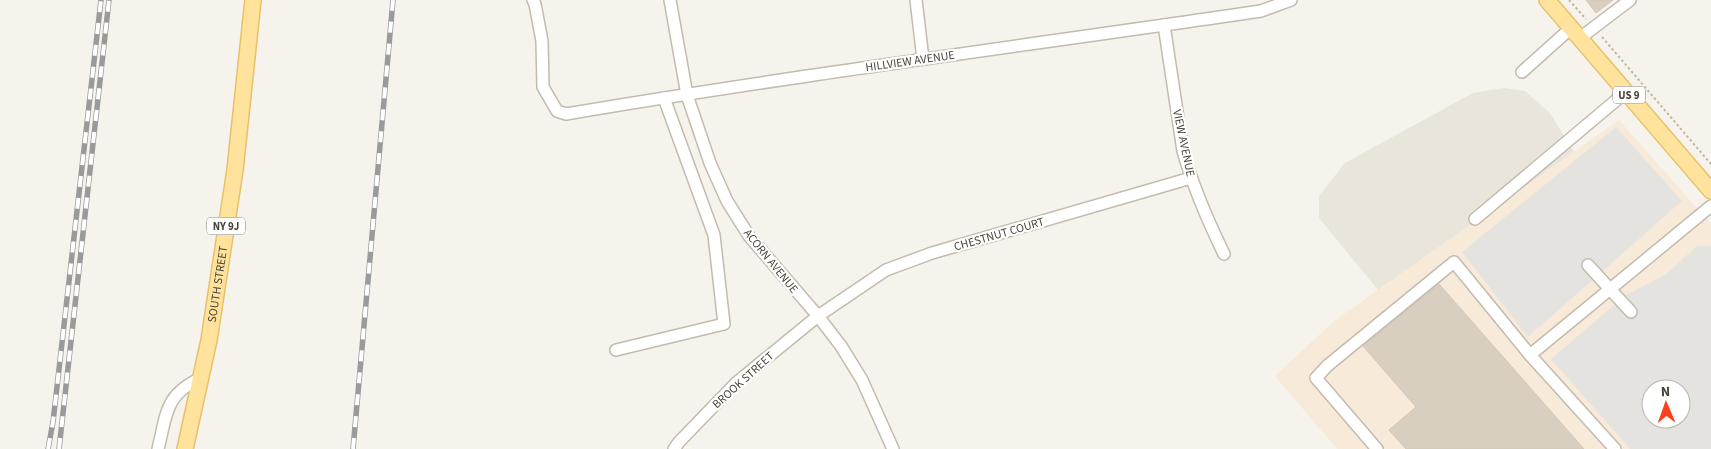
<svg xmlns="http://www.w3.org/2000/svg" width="1711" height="449" viewBox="0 0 1711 449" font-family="'Source Sans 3',sans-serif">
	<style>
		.residential { fill: #eae5da }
		.commercial { fill: #f7ead8; fill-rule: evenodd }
		.parking { fill: #e5e3e0; fill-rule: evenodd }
		.building { fill: #d8cfc1; stroke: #d3c7b4 }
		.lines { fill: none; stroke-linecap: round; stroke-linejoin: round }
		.minor-casing { stroke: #c2bbae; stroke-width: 14 }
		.major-casing { stroke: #e6c16a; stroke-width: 18 }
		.path { stroke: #c4b79f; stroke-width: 2; stroke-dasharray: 2.5 2.5; stroke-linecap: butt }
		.minor { stroke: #fff; stroke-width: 11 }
		.major { stroke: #ffe39c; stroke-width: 15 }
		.rail-casing { stroke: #9a9a9a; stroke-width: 5.5 }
		.rail { stroke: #fff; stroke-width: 4; stroke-dasharray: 11; stroke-linecap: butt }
		.labels { text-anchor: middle; stroke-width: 4.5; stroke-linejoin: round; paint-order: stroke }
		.shield { fill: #fff; stroke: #817c74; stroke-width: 1 }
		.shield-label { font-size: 11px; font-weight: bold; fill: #4b4439 }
		.street-label { font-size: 12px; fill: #4b4439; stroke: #fff }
	</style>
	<rect width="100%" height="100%" fill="#f6f3ec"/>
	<polygon class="residential" points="1504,88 1525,91 1550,113 1574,152 1378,290 1319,218 1319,196 1345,163 1473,93"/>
	<path class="commercial" d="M1619,120L1711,224V449H1337L1275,376L1334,321ZM1651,389H1681V419H1651Z"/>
	<g class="parking">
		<polygon points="1616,127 1682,201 1528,337 1462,252"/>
		<path d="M1697,246H1711V449H1630L1551,359L1626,295L1665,275ZM1651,389H1681V419H1651Z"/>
	</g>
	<g class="building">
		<polygon points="1586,0 1613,0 1596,13"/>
		<polygon points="1439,284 1584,449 1406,449 1389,430 1416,407 1363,346"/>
	</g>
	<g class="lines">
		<g class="minor-casing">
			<g id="minor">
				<path d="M533,0L535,4L542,41L543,87L557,111L566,114C797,75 1029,45 1261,11L1291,0"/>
				<polyline points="670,0 687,95 710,163 727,201 749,236 818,316 841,346 862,380 893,449"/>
				<polyline points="916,0 923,59"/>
				<path d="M1164,25L1183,151C1193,187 1208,221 1224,254"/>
				<polyline points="1580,38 1630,0"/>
				<polyline points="1522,72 1571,28"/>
				<polyline points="1475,219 1626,92"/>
				<polyline points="1588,265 1631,312"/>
				<polyline points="616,350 724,324 714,235 664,98"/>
				<polyline points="1530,355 1615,449"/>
				<path d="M158,449C167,414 164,395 201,378"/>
				<polyline points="674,449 679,442 736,383 818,316 886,270 932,253 1191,178"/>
				<polyline points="1377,449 1316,378 1327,366 1454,262 1530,355 1711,206"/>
			</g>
		</g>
		<g class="major-casing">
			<g id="major">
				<polyline points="1547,0 1711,191"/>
				<path id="s1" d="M185,449L209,340L235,170L253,0"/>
			</g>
		</g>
		<g class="path">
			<polyline points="1569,0 1586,19"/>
			<polyline points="1602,37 1711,164"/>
		</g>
		<use href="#minor" class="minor"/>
		<use href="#major" class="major"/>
		<g class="rail-casing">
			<g id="rail">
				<polyline points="48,449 53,422 101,0"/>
				<polyline points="59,449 109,0"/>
				<polyline points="353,449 393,0"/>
			</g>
		</g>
		<use href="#rail" class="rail"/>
	</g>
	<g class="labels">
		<g class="shield">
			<rect x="1613" y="86.5" width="32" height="17" rx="4"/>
			<rect x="207" y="217.5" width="38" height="17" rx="4"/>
		</g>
		<g class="shield-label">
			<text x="1629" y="99">US 9</text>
			<text x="226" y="230">NY 9J</text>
		</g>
		<g class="street-label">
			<text transform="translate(910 61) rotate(-8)" y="4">HILLVIEW AVENUE</text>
			<text transform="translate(1184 143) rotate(78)" y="4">VIEW AVENUE</text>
			<text transform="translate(999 234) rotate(-16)" y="4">CHESTNUT COURT</text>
			<text transform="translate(771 261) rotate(51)" y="4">ACORN AVENUE</text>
			<text dy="4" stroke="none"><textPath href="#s1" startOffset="168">SOUTH STREET</textPath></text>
			<text transform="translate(743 380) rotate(-42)" y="4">BROOK STREET</text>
		</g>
	</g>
	<g transform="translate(1666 404) rotate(358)"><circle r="24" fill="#ffffff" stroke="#b7b4b0"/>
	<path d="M0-4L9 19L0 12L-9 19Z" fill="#fc3f1d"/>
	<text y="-8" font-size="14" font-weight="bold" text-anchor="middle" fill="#4b4439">N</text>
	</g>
</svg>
